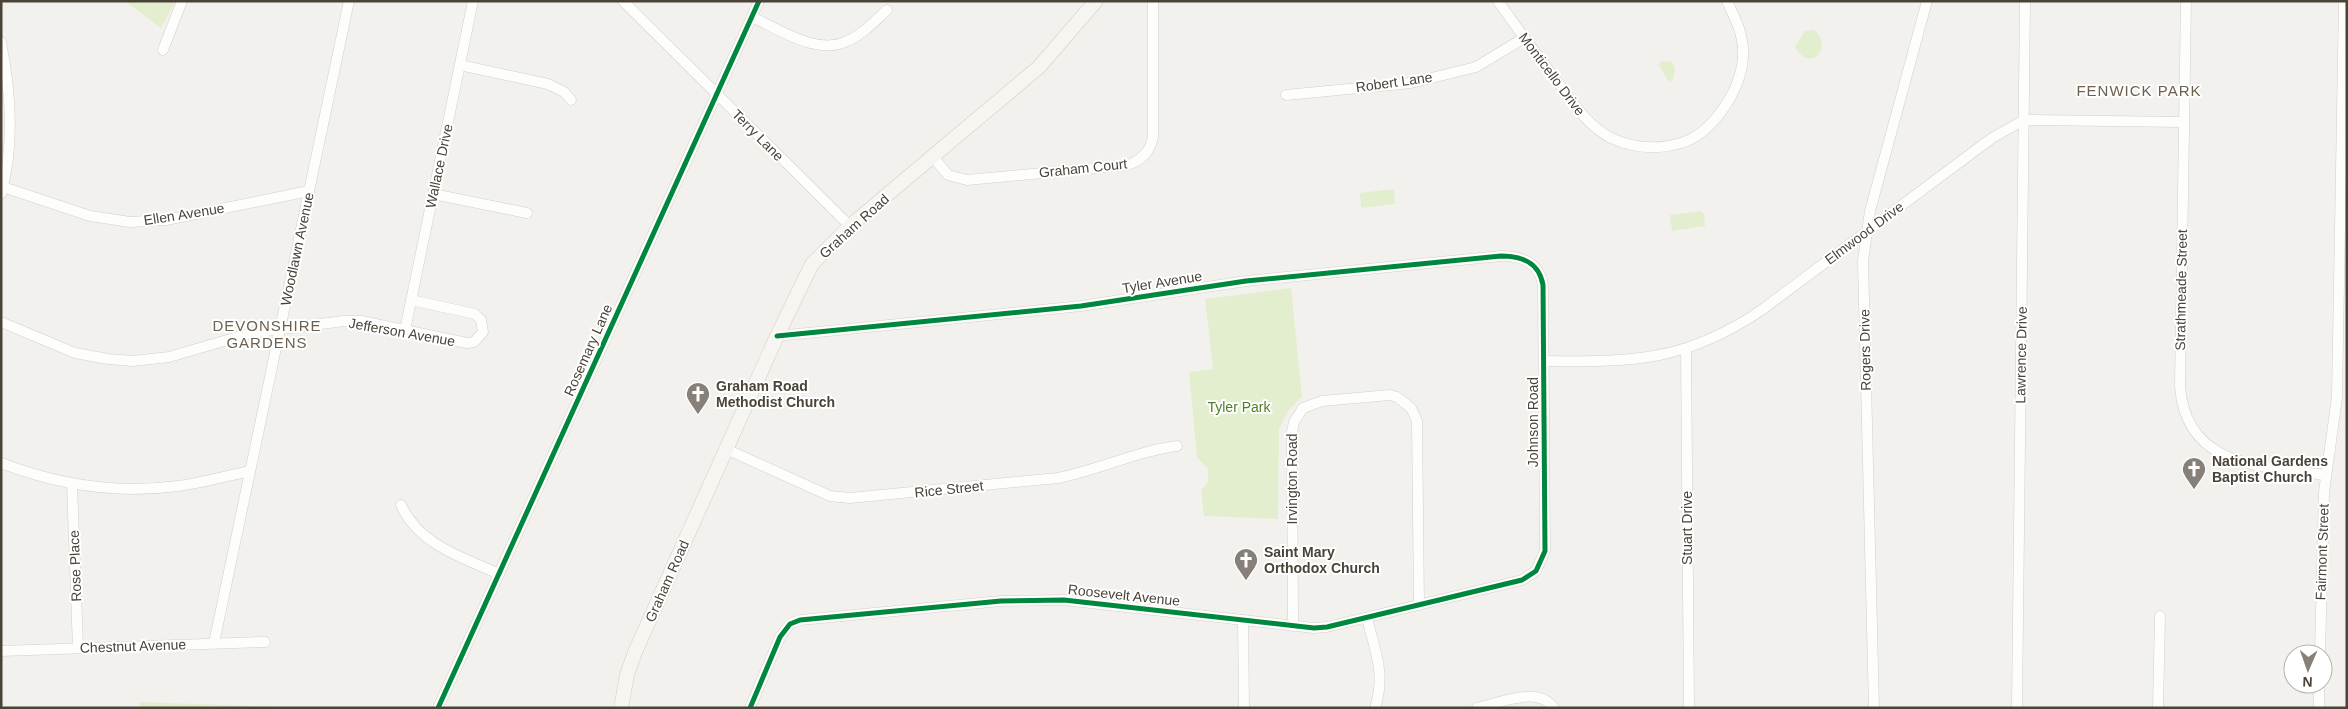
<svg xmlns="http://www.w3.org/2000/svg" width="2348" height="709" viewBox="0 0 2348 709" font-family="Helvetica,sans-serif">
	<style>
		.green { fill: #e2eece }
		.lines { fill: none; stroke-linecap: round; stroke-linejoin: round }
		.street-casing { stroke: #d1cfcb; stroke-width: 11 }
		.secondary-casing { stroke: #d3cec5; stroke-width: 15 }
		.street { stroke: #fdfdfc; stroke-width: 10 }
		.secondary { stroke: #f7f5f1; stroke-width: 14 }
		.cycleway-casing { stroke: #fff; stroke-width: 8 }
		.cycleway { stroke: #00873e; stroke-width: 5 }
		.labels { text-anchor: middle; stroke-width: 4; stroke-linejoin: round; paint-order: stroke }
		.street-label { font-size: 14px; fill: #4b4338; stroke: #fff }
		.poi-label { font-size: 14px; font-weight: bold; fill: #4b4338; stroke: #fff; text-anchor: start }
		.park-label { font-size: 14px; fill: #4e7f29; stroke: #fff }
		.neighbourhood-label { font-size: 15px; letter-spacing: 1px; fill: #6e604f; stroke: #fff }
	</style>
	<rect width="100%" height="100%" fill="#f3f1ee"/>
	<g class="green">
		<polygon points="125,1 175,1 161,28"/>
		<path d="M1814,30C1834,46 1811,75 1795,47L1805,31Z"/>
		<polygon points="1663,61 1672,62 1675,69 1673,79 1669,82 1658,64"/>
		<polygon points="1394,189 1395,204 1361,208 1360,193"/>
		<polygon points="1701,211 1704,215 1705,226 1672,231 1670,215"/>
		<polygon points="1291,288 1302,397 1288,411 1279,429 1278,519 1204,516 1201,490 1208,482 1208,469 1197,457 1189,372 1213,369 1205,299"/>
		<polygon points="140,702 274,707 139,708"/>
	</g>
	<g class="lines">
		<g class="street-casing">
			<g id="street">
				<polyline points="623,1 850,226"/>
				<path d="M1498,1C1517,28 1537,55 1557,81C1572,101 1587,126 1611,138C1633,148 1658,150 1681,143C1714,133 1742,88 1743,55C1744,35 1735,18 1727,1"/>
				<path d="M2186,1L2180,386C2186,469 2263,466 2326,475"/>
				<path d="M752,17C779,29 817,56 847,41C862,35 875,21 887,10"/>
				<path d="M1,42C11,92 15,144 1,194"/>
				<polyline points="163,50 182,1"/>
				<polyline points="460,65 548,84 564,92 571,100"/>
				<polyline points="1286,95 1411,83 1476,67 1524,38"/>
				<path d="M933,157L948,175L967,180L1127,165C1141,161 1150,152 1153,137V1"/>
				<polyline points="3,187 90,216 130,222 166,220 309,191"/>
				<polyline points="433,194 527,213"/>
				<polyline points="1,322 75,353 108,359 133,361 169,357 251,333 344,321 361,321 467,343 474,342 483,332 481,320 475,314 411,300"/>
				<polyline points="405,330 473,1"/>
				<polyline points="1686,349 1689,708"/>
				<path d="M1544,361C1633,362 1686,362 1763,309L1992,138L2024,120L2184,122"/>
				<path d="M726,449L830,496L850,498L1058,478C1099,470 1137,451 1177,446"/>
				<path d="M1,463C58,485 118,494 178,486C202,483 226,476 250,471"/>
				<polyline points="72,484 78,648"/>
				<path d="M401,505C419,545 462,557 499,574"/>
				<path d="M1367,618C1375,651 1386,674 1375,708"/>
				<polyline points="1243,620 1244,708"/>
				<polyline points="1293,626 1292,432 1294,422 1303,408 1322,401 1390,395 1397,397 1411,408 1417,421 1419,605"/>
				<polyline points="214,643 349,1"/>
				<polyline points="1,651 265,642"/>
				<polyline points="2320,654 2324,492 2337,397 2344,1"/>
				<polyline points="438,708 759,1"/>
				<path d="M750,708L780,637L790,624L800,620L1001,601L1064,600L1314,628L1327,627L1522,580L1536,571L1545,551L1543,285C1539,262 1522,256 1501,256L1246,281L1081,306L777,336"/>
				<path d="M1477,708C1500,703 1537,685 1554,708"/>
				<polyline points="1874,708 1863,261 1870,211 1927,1"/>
				<polyline points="2017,708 2025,1"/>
				<polyline points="2158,708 2160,616"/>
				<polyline points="2319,708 2319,684"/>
			</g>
		</g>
		<g class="secondary-casing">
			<polyline id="secondary" points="621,708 627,675 635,652 777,336 812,264 850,226 1039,67 1096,1"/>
		</g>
		<use href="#street" class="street"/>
		<use href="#secondary" class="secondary"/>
		<g class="cycleway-casing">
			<g id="cycleway">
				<polyline points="438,708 759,1"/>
				<path d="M750,708L780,637L790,624L800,620L1001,601L1064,600L1314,628L1327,627L1522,580L1536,571L1545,551L1543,285C1539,262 1522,256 1501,256L1246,281L1081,306L777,336"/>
			</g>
		</g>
		<use href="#cycleway" class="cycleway"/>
	</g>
	<defs>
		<g id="church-pin" transform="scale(1.25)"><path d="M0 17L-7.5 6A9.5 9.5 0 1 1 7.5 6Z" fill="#868078" stroke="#fff"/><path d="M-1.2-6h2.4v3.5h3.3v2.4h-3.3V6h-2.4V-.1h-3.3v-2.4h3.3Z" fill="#fff"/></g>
	</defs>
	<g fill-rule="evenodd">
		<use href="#church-pin" x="698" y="394"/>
		<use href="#church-pin" x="2194" y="469"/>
		<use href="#church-pin" x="1246" y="560"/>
	</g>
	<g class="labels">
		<g class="street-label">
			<text transform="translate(1552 74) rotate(53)" y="5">Monticello Drive</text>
			<text transform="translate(1394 82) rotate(-8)" y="5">Robert Lane</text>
			<text transform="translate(758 135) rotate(45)" y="5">Terry Lane</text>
			<text transform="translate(439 166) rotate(-78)" y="5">Wallace Drive</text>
			<text transform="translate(1083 168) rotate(-6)" y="5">Graham Court</text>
			<text transform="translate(184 214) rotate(-9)" y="5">Ellen Avenue</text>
			<text transform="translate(854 226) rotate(-42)" y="5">Graham Road</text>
			<text transform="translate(1864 233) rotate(-37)" y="5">Elmwood Drive</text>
			<text transform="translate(297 249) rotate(-78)" y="5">Woodlawn Avenue</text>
			<text transform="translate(1162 282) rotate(-9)" y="5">Tyler Avenue</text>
			<text transform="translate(2181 290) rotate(-89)" y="5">Strathmeade Street</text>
			<text transform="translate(402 332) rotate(10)" y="5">Jefferson Avenue</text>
			<text transform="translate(588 350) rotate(-66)" y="5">Rosemary Lane</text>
			<text transform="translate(1865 350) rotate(-91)" y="5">Rogers Drive</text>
			<text transform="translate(2021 355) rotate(-89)" y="5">Lawrence Drive</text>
			<text transform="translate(1533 422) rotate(-90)" y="5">Johnson Road</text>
			<text transform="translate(1292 479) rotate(-90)" y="5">Irvington Road</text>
			<text transform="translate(949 489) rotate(-6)" y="5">Rice Street</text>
			<text transform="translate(1687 528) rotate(-90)" y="5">Stuart Drive</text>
			<text transform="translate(2322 552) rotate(-88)" y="5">Fairmont Street</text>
			<text transform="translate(75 566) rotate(-92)" y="5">Rose Place</text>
			<text transform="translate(667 581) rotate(-66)" y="5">Graham Road</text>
			<text transform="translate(1124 595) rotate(6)" y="5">Roosevelt Avenue</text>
			<text transform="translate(133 646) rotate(-2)" y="5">Chestnut Avenue</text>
		</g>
		<g class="poi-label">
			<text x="716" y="391">Graham Road<tspan x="716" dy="16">Methodist Church</tspan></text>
			<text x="2212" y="466">National Gardens<tspan x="2212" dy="16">Baptist Church</tspan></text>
			<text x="1264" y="557">Saint Mary<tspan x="1264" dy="16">Orthodox Church</tspan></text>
		</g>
		<g class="park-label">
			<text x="1239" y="412">Tyler Park</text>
		</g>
		<g class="neighbourhood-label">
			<text x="2139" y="96">FENWICK PARK</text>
			<text x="267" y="331">DEVONSHIRE<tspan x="267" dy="17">GARDENS</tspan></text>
		</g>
	</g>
	<rect width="2348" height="709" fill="none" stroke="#4b4338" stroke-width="5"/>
	<g transform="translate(2308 669) rotate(182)"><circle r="24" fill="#ffffff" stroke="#b7b4af"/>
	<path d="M0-4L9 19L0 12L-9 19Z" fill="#868078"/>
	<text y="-8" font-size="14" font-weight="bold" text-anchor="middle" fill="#4b4338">N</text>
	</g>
</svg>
